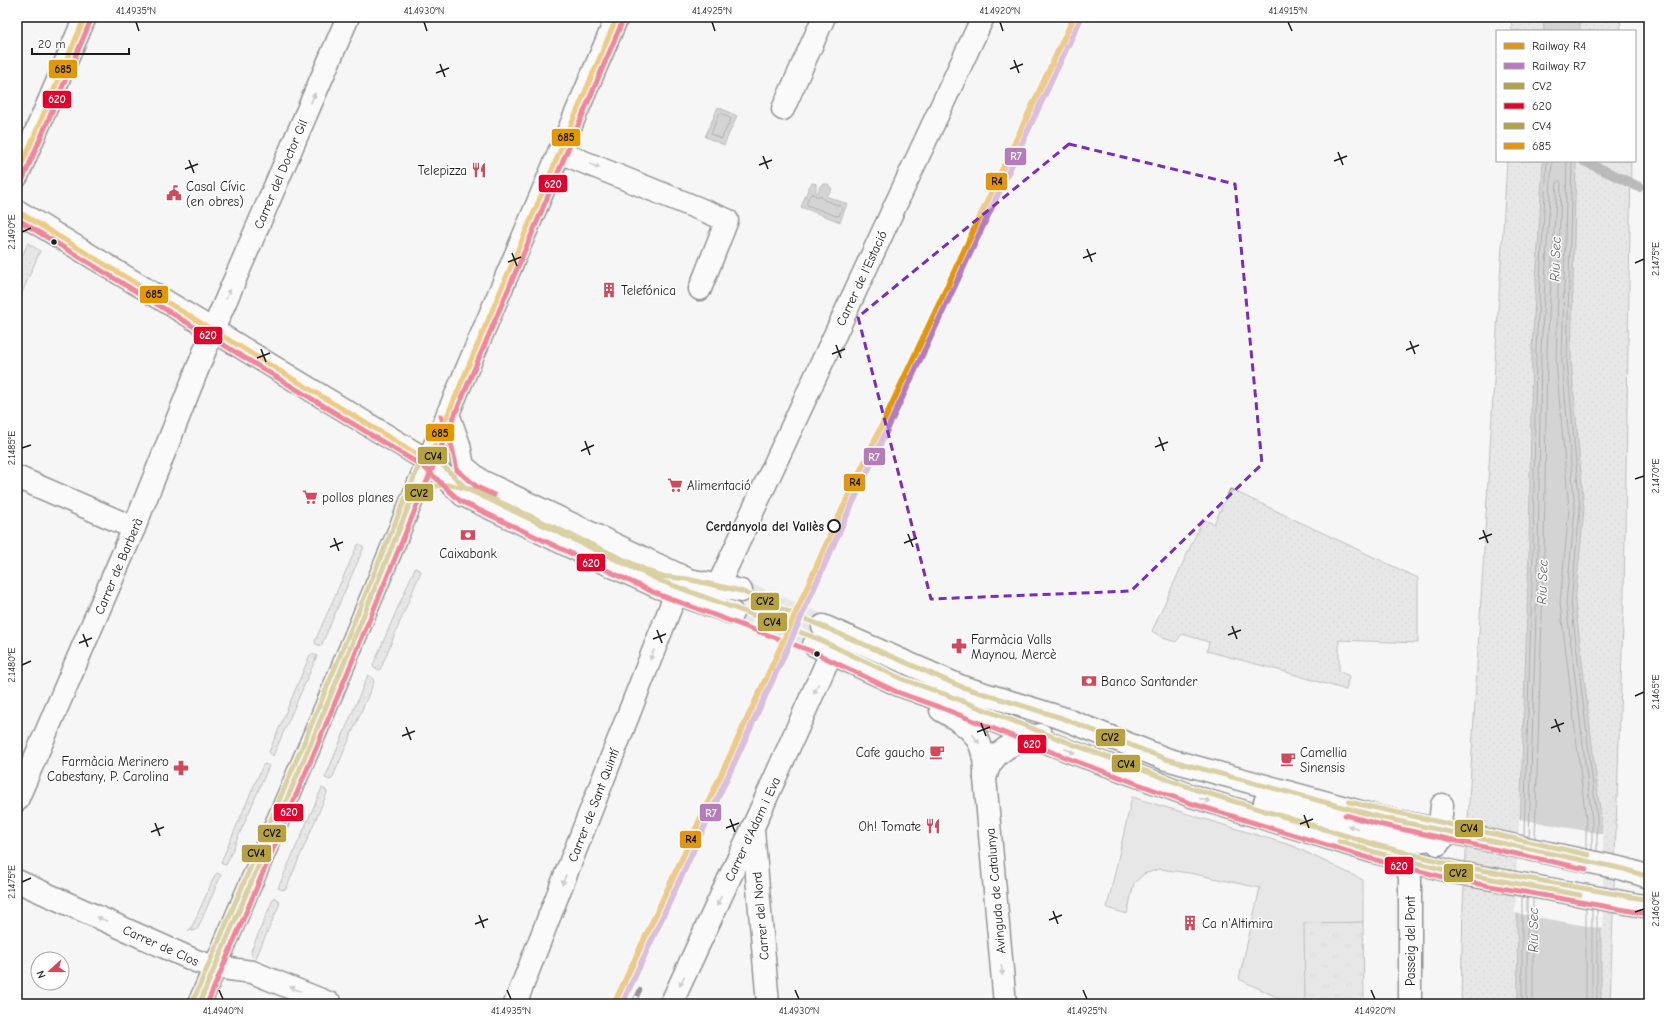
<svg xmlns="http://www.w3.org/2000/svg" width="1666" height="1021" viewBox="0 0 1666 1021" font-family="'Comic Neue',sans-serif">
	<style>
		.grass { fill: url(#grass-dots); stroke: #797979 }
		.park { fill: url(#park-tufts); stroke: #797979 }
		.garden { fill: #d6d6d6; stroke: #797979 }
		.water { fill: #acacac; stroke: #727272 }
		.pier { fill: #f6f6f6 }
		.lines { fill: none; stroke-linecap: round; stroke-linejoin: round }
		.shore { stroke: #565656; stroke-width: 1 }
		.stream { stroke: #727272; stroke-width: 10 }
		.minor-tunnel { stroke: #d5d5d5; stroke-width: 22; stroke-dasharray: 22 11; stroke-linecap: butt }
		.minor-casing { stroke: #1c1c1c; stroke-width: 25 }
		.secondary-casing { stroke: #1c1c1c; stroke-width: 25 }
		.minor { stroke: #fff; stroke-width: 22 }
		.secondary { stroke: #fff; stroke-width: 22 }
		.rail-casing { stroke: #1c1c1c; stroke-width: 4.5 }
		.rail { stroke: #fff; stroke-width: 3; stroke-dasharray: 9; stroke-linecap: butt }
		.bus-1-casing { stroke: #fff; stroke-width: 8 }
		.bus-2-casing { stroke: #fff; stroke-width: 8 }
		.bus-3-casing { stroke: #fff; stroke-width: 8 }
		.bus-4-casing { stroke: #fff; stroke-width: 8 }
		.bus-1 { stroke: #b7a240; stroke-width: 5 }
		.bus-2 { stroke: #e4002b; stroke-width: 5 }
		.bus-3 { stroke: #b7a240; stroke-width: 5 }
		.bus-4 { stroke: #e19803; stroke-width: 5 }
		.rail-1-casing { stroke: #fff; stroke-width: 9 }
		.rail-2-casing { stroke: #fff; stroke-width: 9 }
		.rail-1 { stroke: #e0960e; stroke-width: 6 }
		.rail-2 { stroke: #b57bba; stroke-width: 6 }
		.oneway { fill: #999 }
		.marked { fill: none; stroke: #7b2cbf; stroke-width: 3; stroke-dasharray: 8 5; stroke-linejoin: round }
		.ticks { fill: none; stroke: #1c1c1c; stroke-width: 1.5 }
		.bus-dot { fill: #1c1c1c; stroke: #fff; stroke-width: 1.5 }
		.stop-dot { fill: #fff; stroke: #1c1c1c; stroke-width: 2 }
		.labels { text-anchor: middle; stroke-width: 3; stroke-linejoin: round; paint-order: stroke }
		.poi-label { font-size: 13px; fill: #1c1c1c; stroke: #fff; text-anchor: start }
		.street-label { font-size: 13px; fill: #1c1c1c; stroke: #fff }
		.stop-label { font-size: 13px; font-weight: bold; fill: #1c1c1c; stroke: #fff; text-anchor: end }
		.water-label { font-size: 14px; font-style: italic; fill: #5d5d5d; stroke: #fff }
		.line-badge { stroke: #fff; stroke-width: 1.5 }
		.badge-label { font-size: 11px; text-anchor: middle; font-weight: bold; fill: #fff }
		.pale-badge-label { font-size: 11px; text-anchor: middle; font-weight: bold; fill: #111 }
		.neatline { fill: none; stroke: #1c1c1c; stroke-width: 1.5 }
		.ticks-label { font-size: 10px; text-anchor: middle; fill: #1c1c1c }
	</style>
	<defs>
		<pattern id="grass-dots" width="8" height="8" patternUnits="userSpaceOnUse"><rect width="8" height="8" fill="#d6d6d6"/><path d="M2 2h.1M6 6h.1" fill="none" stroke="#b7b7b7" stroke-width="1.8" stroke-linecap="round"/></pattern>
		<pattern id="park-tufts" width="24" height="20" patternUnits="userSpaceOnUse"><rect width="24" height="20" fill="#d6d6d6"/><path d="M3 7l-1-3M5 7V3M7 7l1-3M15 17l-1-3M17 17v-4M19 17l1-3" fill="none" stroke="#b7b7b7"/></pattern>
	</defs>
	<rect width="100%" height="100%" fill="#f6f6f6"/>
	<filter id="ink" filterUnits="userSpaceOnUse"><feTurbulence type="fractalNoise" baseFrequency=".025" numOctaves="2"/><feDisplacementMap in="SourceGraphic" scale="8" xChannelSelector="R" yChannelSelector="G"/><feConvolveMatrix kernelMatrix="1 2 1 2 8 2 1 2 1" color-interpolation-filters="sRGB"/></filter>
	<g filter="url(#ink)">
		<g class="grass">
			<polygon points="1511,17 1620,17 1621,31 1512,31"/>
			<polygon points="1507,161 1631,161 1624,595 1610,1004 1461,1004 1463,904"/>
			<polygon points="28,243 40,251 17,304 17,268"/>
			<polygon points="1230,489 1418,578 1418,643 1339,640 1339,671 1349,676 1346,690 1286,672 1207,651 1209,642 1182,634 1176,642 1163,638 1152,631 1203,519 1214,524"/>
			<polygon points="359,544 364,547 321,646 316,644 315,641 357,546"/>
			<polygon points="415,568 421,571 380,670 374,668 373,665"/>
			<polygon points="312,654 317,656 273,756 269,752 310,655"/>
			<polygon points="368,675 372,677 374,682 332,779 330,780 325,778"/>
			<polygon points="266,764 269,766 226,865 222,864 221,862 263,765"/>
			<polygon points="322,788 326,790 327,793 286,889 283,890 278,888"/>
			<polygon points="218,873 221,875 198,928 194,931 188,930 191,929 215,875"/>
			<polygon points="274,897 279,901 280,903 256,958 252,956 251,951"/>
		</g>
		<polygon class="park" points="1303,922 1363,922 1364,1004 1305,1004"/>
		<polygon class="garden" points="1132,797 1293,846 1363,880 1363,922 1304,923 1305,1004 1291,1004 1239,979 1260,888 1190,873 1159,869 1144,874 1134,883 1127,914 1107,908"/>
		<g class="water">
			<polygon points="1543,17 1580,17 1580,31 1544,31"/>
			<polygon points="718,107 737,116 724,145 705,137"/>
			<polygon points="1543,161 1576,161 1571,361 1584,509 1575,602 1601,819 1601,1004 1518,1004 1517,920 1529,552 1532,349"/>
			<polygon points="812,183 816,184 816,192 818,193 820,186 822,184 828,184 832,189 830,193 826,194 826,196 847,204 840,222 801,207 809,187"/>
		</g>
		<polygon class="pier" points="1519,819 1603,834 1603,929 1515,913"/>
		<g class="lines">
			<g class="shore">
				<polygon points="722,113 731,119 721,139 711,134 719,114"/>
				<polyline points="1567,161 1562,362 1575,509 1566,603 1592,820 1592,850"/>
				<polyline points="1572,161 1567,361 1580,509 1571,602 1597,819 1597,851"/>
				<path d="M812,194L816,196H821L824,200L841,206L842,208L839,216H836L807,205C806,202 809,195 812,194Z"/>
				<polyline points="1524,836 1533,552 1536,349 1547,161"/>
				<polyline points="1529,837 1538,552 1541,349 1552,161"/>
				<polyline points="1535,838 1544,552 1547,349 1557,182 1559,180 1561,182 1556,362 1569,509 1560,603 1586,820 1586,849"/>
				<polyline points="1586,908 1586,1004"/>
				<polyline points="1592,909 1592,1004"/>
				<polyline points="1597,910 1597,1004"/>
				<polyline points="1522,1004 1522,897"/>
				<polyline points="1527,1004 1527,897"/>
				<polyline points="1533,1004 1533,898"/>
			</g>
			<polyline class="stream" points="1584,161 1639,187"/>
			<g class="minor-tunnel">
				<polyline points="741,591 823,626"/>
				<polyline points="732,613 814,645"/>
			</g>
			<g class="minor-casing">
				<g id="minor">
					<polyline points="783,109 824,17"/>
					<polyline points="559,152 727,220 700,289"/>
					<polyline points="17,176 85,17"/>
					<polyline points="17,211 428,461 463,495 590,556 658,587 732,613"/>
					<polyline points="448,414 459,445 463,466 481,481 687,579"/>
					<polyline points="17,477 134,528"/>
					<polyline points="705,583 741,591"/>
					<polyline points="709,605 983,17"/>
					<polyline points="823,626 962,687 1062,718 1166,759 1379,817 1624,869 1649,877"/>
					<polyline points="814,645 899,685 944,701 1069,751 1192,796 1374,852 1453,872 1649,907"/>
					<path d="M941,710C973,728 986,739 985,778L1005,1004"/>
					<path d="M985,778C987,773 988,767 991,763C1000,748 1024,737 1041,735"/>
					<polyline points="17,800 134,528 213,330 348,17"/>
					<polyline points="1265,802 1394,838 1413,841 1443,838"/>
					<polyline points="753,830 768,1004"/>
					<polyline points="1438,844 1442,805"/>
					<polyline points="1399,848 1405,859 1410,878 1410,1004"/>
					<polyline points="17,881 196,961 215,967 252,972 331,1004"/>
					<polyline points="515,1004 671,606 677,594 695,581"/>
					<polyline points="671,1004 753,827 831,653"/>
				</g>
			</g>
			<g class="secondary-casing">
				<polyline id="secondary" points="199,1004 311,743 441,430 617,17"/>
			</g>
			<use href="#minor" class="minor"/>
			<use href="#secondary" class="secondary"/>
			<g class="rail-casing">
				<polyline id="rail" points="633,1004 640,990"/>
			</g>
			<use href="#rail" class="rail"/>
			<g class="bus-1-casing">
				<g id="bus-1">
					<polyline points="1339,841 1374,852 1453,872 1580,895"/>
					<polyline points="199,1004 311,743 410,503 421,490 441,485 451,485 474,490 659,576 687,579 741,591 962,687 1062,718 1166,759 1379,817 1624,869 1649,877"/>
				</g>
			</g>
			<g class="bus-2-casing">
				<g id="bus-2">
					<polyline points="23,179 91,20"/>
					<polyline points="17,219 424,467 460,501 655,593 811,651 897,692 942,708 1067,758 1190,803 1372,859 1451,879 1648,914"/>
					<polyline points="441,416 452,447 457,470 477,487 494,495"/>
					<polyline points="1345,815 1378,824 1586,869"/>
					<polyline points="207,1004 317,746 447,433 623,20"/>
				</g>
			</g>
			<g class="bus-3-casing">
				<g id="bus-3">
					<polyline points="1349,802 1589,855"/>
					<polyline points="193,1001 305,740 422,458 427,454 433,456 467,489 661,581 816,638 902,679 947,695 1072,744 1194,789 1376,845 1454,865 1649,900"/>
				</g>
			</g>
			<g class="bus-4-casing">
				<g id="bus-4">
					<polyline points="17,176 85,17"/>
					<polyline points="17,211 428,461 617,17"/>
				</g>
			</g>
			<use href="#bus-1" class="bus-1"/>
			<use href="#bus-2" class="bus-2"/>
			<use href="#bus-3" class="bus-3"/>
			<use href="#bus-4" class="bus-4"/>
			<g class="rail-1-casing">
				<polyline id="rail-1" points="614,1004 776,657 834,527 1074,17"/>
			</g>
			<g class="rail-2-casing">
				<polyline id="rail-2" points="622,1004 782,660 840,530 1080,20"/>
			</g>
			<use href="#rail-1" class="rail-1"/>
			<use href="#rail-2" class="rail-2"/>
		</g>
		<defs><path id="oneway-solid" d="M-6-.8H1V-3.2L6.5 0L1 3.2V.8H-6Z"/></defs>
		<g class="oneway">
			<use href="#oneway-solid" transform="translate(313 98) rotate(-67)"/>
			<use href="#oneway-solid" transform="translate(595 166) rotate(23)"/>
			<use href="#oneway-solid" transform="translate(228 294) rotate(-67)"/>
			<use href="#oneway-solid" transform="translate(652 655) rotate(111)"/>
			<use href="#oneway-solid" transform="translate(816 689) rotate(114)"/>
			<use href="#oneway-solid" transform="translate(976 739) rotate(54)"/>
			<use href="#oneway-solid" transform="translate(1070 751) rotate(21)"/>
			<use href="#oneway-solid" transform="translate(1205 800) rotate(17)"/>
			<use href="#oneway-solid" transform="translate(1353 827) rotate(-164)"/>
			<use href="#oneway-solid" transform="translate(564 880) rotate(111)"/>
			<use href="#oneway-solid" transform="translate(719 901) rotate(115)"/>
			<use href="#oneway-solid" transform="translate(102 919) rotate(-156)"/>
			<use href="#oneway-solid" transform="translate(1002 970) rotate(85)"/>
			<use href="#oneway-solid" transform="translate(682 981) rotate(115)"/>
			<use href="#oneway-solid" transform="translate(295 989) rotate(-158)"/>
		</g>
	</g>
	<path d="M0 0H1666V1021H0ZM1069,144L1235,184L1262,464L1131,591L931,599L858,317Z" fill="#f6f6f6" fill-opacity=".55" fill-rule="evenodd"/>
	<path class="marked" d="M1069,144L1235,184L1262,464L1131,591L931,599L858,317Z"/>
	<path class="ticks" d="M136,22L139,31M424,22L427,31M712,22L715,31M1000,22L1003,31M1288,22L1292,31M1014,60L1019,73M440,64L445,77M1010,69L1023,64M436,73L449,68M1338,152L1343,165M763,156L768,169M189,160L194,173M1334,161L1347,156M759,165L772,160M185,169L198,164M22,232L31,228M1087,249L1092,262M512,253L517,266M1083,258L1096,253M508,262L521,257M1635,263L1644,259M1410,341L1415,354M836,345L841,358M261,349L266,362M1406,350L1419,345M832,354L845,349M257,358L270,353M1159,437L1164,451M585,441L590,455M1155,447L1168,442M22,448L31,445M581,451L594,445M1635,479L1644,476M1483,530L1488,543M908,534L913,547M334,538L339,551M1479,539L1492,534M904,543L917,538M330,547L343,542M1232,626L1237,639M657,630L662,643M83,634L88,647M1228,635L1241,630M653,639L666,634M79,643L92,638M22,665L31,661M1635,696L1644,692M1555,719L1560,732M981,723L986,736M406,727L411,740M1551,728L1564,723M977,732L990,727M402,736L415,731M1304,815L1309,828M730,819L735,832M155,823L160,836M1300,824L1313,819M726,828L739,823M151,832L164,827M22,882L31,878M1053,911L1058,924M1635,912L1644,909M479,915L484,928M1049,920L1062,915M475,924L488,919M219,990L223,999M507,990L511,999M795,990L799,999M1083,990L1087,999M1371,990L1375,999"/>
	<defs>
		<g id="restaurant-bare" transform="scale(1.2)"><path d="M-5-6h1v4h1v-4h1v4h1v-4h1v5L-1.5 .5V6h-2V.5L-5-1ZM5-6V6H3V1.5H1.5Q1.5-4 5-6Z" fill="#d1495b" stroke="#fff" stroke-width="2.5" paint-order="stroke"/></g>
		<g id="civic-bare" transform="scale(1.2)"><path d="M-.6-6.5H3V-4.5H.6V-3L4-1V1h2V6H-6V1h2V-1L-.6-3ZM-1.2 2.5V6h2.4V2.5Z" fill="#d1495b" stroke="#fff" stroke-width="2.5" paint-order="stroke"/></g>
		<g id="building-bare" transform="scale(1.2)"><path d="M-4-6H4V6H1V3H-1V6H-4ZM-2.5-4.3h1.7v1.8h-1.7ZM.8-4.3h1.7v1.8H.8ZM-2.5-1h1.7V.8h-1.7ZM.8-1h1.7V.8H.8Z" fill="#d1495b" stroke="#fff" stroke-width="2.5" paint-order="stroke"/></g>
		<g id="supermarket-bare" transform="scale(1.2)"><path d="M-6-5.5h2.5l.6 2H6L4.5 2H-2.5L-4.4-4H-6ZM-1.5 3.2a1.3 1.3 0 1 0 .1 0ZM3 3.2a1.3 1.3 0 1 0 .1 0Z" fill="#d1495b" stroke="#fff" stroke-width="2.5" paint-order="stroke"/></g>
		<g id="bank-bare" transform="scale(1.2)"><path d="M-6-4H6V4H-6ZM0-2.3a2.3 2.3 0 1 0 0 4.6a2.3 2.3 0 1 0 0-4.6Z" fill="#d1495b" stroke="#fff" stroke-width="2.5" paint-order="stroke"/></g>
		<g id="pharmacy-bare" transform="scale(1.2)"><path d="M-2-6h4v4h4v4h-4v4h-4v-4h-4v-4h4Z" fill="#d1495b" stroke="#fff" stroke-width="2.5" paint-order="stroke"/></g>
		<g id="cafe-bare" transform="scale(1.2)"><path d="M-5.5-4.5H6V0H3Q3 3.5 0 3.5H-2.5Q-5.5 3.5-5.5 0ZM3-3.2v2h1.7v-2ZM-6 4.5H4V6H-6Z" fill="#d1495b" stroke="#fff" stroke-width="2.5" paint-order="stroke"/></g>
	</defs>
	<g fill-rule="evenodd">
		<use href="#restaurant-bare" x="479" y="170"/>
		<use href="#civic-bare" x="174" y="193"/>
		<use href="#building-bare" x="609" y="290"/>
		<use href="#supermarket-bare" x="675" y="485"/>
		<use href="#supermarket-bare" x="310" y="497"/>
		<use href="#bank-bare" x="468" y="535"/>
		<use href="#pharmacy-bare" x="959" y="646"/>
		<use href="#bank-bare" x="1089" y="681"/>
		<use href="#cafe-bare" x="937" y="752"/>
		<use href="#cafe-bare" x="1288" y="759"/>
		<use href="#pharmacy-bare" x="181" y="768"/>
		<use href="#restaurant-bare" x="933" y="826"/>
		<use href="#building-bare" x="1190" y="923"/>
	</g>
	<g class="bus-dot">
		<circle cx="54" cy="242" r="3.5"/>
		<circle cx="817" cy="654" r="3.5"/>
	</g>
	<circle class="stop-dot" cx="834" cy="526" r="6"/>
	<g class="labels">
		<g class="poi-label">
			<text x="467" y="175" text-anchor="end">Telepizza</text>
			<text x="186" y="191">Casal Cívic<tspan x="186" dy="15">(en obres)</tspan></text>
			<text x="621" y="295">Telefónica</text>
			<text x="687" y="490">Alimentació</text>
			<text x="322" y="502">pollos planes</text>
			<text x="468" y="558" text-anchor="middle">Caixabank</text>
			<text x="971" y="644">Farmàcia Valls<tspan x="971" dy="15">Maynou, Mercè</tspan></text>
			<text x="1101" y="686">Banco Santander</text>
			<text x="925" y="757" text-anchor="end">Cafe gaucho</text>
			<text x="1300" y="757">Camellia<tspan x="1300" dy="15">Sinensis</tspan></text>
			<text x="169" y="766" text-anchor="end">Farmàcia Merinero<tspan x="169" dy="15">Cabestany, P. Carolina</tspan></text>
			<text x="921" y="831" text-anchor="end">Oh! Tomate</text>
			<text x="1202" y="928">Ca n'Altimira</text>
		</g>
		<g class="street-label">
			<text transform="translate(280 174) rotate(-67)" y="5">Carrer del Doctor Gil</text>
			<text transform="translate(861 278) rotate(-65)" y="5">Carrer de l'Estació</text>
			<text transform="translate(118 566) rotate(-67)" y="5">Carrer de Barberà</text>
			<text transform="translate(593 805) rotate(-69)" y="5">Carrer de Sant Quintí</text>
			<text transform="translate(752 829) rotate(-65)" y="5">Carrer d'Adam i Eva</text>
			<text transform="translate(995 891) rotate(-95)" y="5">Avinguda de Catalunya</text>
			<text transform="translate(760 916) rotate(-95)" y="5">Carrer del Nord</text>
			<text transform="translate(1410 941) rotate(-90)" y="5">Passeig del Pont</text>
			<text transform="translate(161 945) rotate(24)" y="5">Carrer de Clos</text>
		</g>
		<g class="stop-label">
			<text x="824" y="531">Cerdanyola del Vallès</text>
		</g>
		<g class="water-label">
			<text transform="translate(1555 259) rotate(-88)" y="5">Riu Sec</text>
			<text transform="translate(1542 582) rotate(-88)" y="5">Riu Sec</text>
			<text transform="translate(1533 930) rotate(-90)" y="5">Riu Sec</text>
		</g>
	</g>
	<g class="line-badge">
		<rect x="48" y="59" width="30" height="20" rx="4" fill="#e19803"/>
		<rect x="42" y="90" width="30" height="19" rx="4" fill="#e4002b"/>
		<rect x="551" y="128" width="30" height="19" rx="4" fill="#e19803"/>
		<rect x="1004" y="147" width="23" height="19" rx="4" fill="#b57bba"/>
		<rect x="985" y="172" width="23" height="19" rx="4" fill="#e0960e"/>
		<rect x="538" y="174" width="30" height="19" rx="4" fill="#e4002b"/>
		<rect x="139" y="285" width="30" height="19" rx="4" fill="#e19803"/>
		<rect x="193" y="326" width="30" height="19" rx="4" fill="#e4002b"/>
		<rect x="425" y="423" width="30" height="19" rx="4" fill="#e19803"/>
		<rect x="417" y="446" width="31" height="19" rx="4" fill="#b7a240"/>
		<rect x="863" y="447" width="23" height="19" rx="4" fill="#b57bba"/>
		<rect x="843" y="473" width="23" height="19" rx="4" fill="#e0960e"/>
		<rect x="404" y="483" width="30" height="19" rx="4" fill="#b7a240"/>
		<rect x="576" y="553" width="30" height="19" rx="4" fill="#e4002b"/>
		<rect x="750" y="592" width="30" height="19" rx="4" fill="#b7a240"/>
		<rect x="757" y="612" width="31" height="20" rx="4" fill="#b7a240"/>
		<rect x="1095" y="728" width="31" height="19" rx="4" fill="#b7a240"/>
		<rect x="1017" y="734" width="30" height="20" rx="4" fill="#e4002b"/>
		<rect x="1111" y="754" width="30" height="19" rx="4" fill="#b7a240"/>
		<rect x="273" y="803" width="31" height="19" rx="4" fill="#e4002b"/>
		<rect x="699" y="803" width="23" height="19" rx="4" fill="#b57bba"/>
		<rect x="1454" y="819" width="30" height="19" rx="4" fill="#b7a240"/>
		<rect x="257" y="824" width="30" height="19" rx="4" fill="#b7a240"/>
		<rect x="679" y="830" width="23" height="19" rx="4" fill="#e0960e"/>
		<rect x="241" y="844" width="31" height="19" rx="4" fill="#b7a240"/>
		<rect x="1384" y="856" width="30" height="19" rx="4" fill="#e4002b"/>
		<rect x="1443" y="863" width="31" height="20" rx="4" fill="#b7a240"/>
	</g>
	<g class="badge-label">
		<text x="57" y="103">620</text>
		<text x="1016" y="160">R7</text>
		<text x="553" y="188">620</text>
		<text x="208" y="339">620</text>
		<text x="874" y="461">R7</text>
		<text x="591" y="567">620</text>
		<text x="1032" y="748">620</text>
		<text x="289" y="816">620</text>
		<text x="711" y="817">R7</text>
		<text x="1399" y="870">620</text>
	</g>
	<g class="pale-badge-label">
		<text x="63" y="73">685</text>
		<text x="566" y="141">685</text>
		<text x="997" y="185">R4</text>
		<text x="154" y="298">685</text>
		<text x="440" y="437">685</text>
		<text x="433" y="460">CV4</text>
		<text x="855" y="486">R4</text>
		<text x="419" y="497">CV2</text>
		<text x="765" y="605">CV2</text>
		<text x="772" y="626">CV4</text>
		<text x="1110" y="741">CV2</text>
		<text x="1126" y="768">CV4</text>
		<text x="1469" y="832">CV4</text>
		<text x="272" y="837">CV2</text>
		<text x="691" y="843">R4</text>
		<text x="256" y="857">CV4</text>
		<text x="1458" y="877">CV2</text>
	</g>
	<rect width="1666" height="1021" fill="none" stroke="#fff" stroke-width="44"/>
	<rect x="1496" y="30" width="140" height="132" fill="#ffffff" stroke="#a4a4a4"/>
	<rect x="1504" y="43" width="20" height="6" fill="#e0960e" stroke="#a4a4a4"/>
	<text x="1532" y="50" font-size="12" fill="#1c1c1c">Railway R4</text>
	<rect x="1504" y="63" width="20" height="6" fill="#b57bba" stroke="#a4a4a4"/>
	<text x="1532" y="70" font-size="12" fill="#1c1c1c">Railway R7</text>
	<rect x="1504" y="83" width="20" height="6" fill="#b7a240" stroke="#a4a4a4"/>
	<text x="1532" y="90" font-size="12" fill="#1c1c1c">CV2</text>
	<rect x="1504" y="103" width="20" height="6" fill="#e4002b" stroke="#a4a4a4"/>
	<text x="1532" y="110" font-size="12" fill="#1c1c1c">620</text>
	<rect x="1504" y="123" width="20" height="6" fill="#b7a240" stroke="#a4a4a4"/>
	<text x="1532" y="130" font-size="12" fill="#1c1c1c">CV4</text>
	<rect x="1504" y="143" width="20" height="6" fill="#e19803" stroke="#a4a4a4"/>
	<text x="1532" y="150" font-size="12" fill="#1c1c1c">685</text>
	<g transform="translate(50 971) rotate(249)"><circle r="19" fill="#ffffff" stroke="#a4a4a4"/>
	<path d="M0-3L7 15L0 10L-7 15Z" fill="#d1495b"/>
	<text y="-6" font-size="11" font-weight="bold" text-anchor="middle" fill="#1c1c1c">N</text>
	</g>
	<path d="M32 48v6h97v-6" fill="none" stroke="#1c1c1c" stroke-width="2"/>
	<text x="38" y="48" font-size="12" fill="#1c1c1c" stroke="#ffffff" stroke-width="3" paint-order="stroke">20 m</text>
	<rect x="22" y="22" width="1622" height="977" class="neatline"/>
	<g class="ticks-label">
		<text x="136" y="14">41.4935°N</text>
		<text x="424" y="14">41.4930°N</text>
		<text x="712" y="14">41.4925°N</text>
		<text x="1000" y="14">41.4920°N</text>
		<text x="1288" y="14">41.4915°N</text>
		<text transform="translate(11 232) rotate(-90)" y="4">2.1490°E</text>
		<text transform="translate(1655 259) rotate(-90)" y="4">2.1475°E</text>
		<text transform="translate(11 448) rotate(-90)" y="4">2.1485°E</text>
		<text transform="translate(1655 476) rotate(-90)" y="4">2.1470°E</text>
		<text transform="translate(11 665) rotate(-90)" y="4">2.1480°E</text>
		<text transform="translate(1655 692) rotate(-90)" y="4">2.1465°E</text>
		<text transform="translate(11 882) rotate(-90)" y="4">2.1475°E</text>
		<text transform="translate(1655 909) rotate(-90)" y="4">2.1460°E</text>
		<text x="223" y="1014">41.4940°N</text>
		<text x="511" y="1014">41.4935°N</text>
		<text x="799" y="1014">41.4930°N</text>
		<text x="1087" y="1014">41.4925°N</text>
		<text x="1375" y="1014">41.4920°N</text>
	</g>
</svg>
